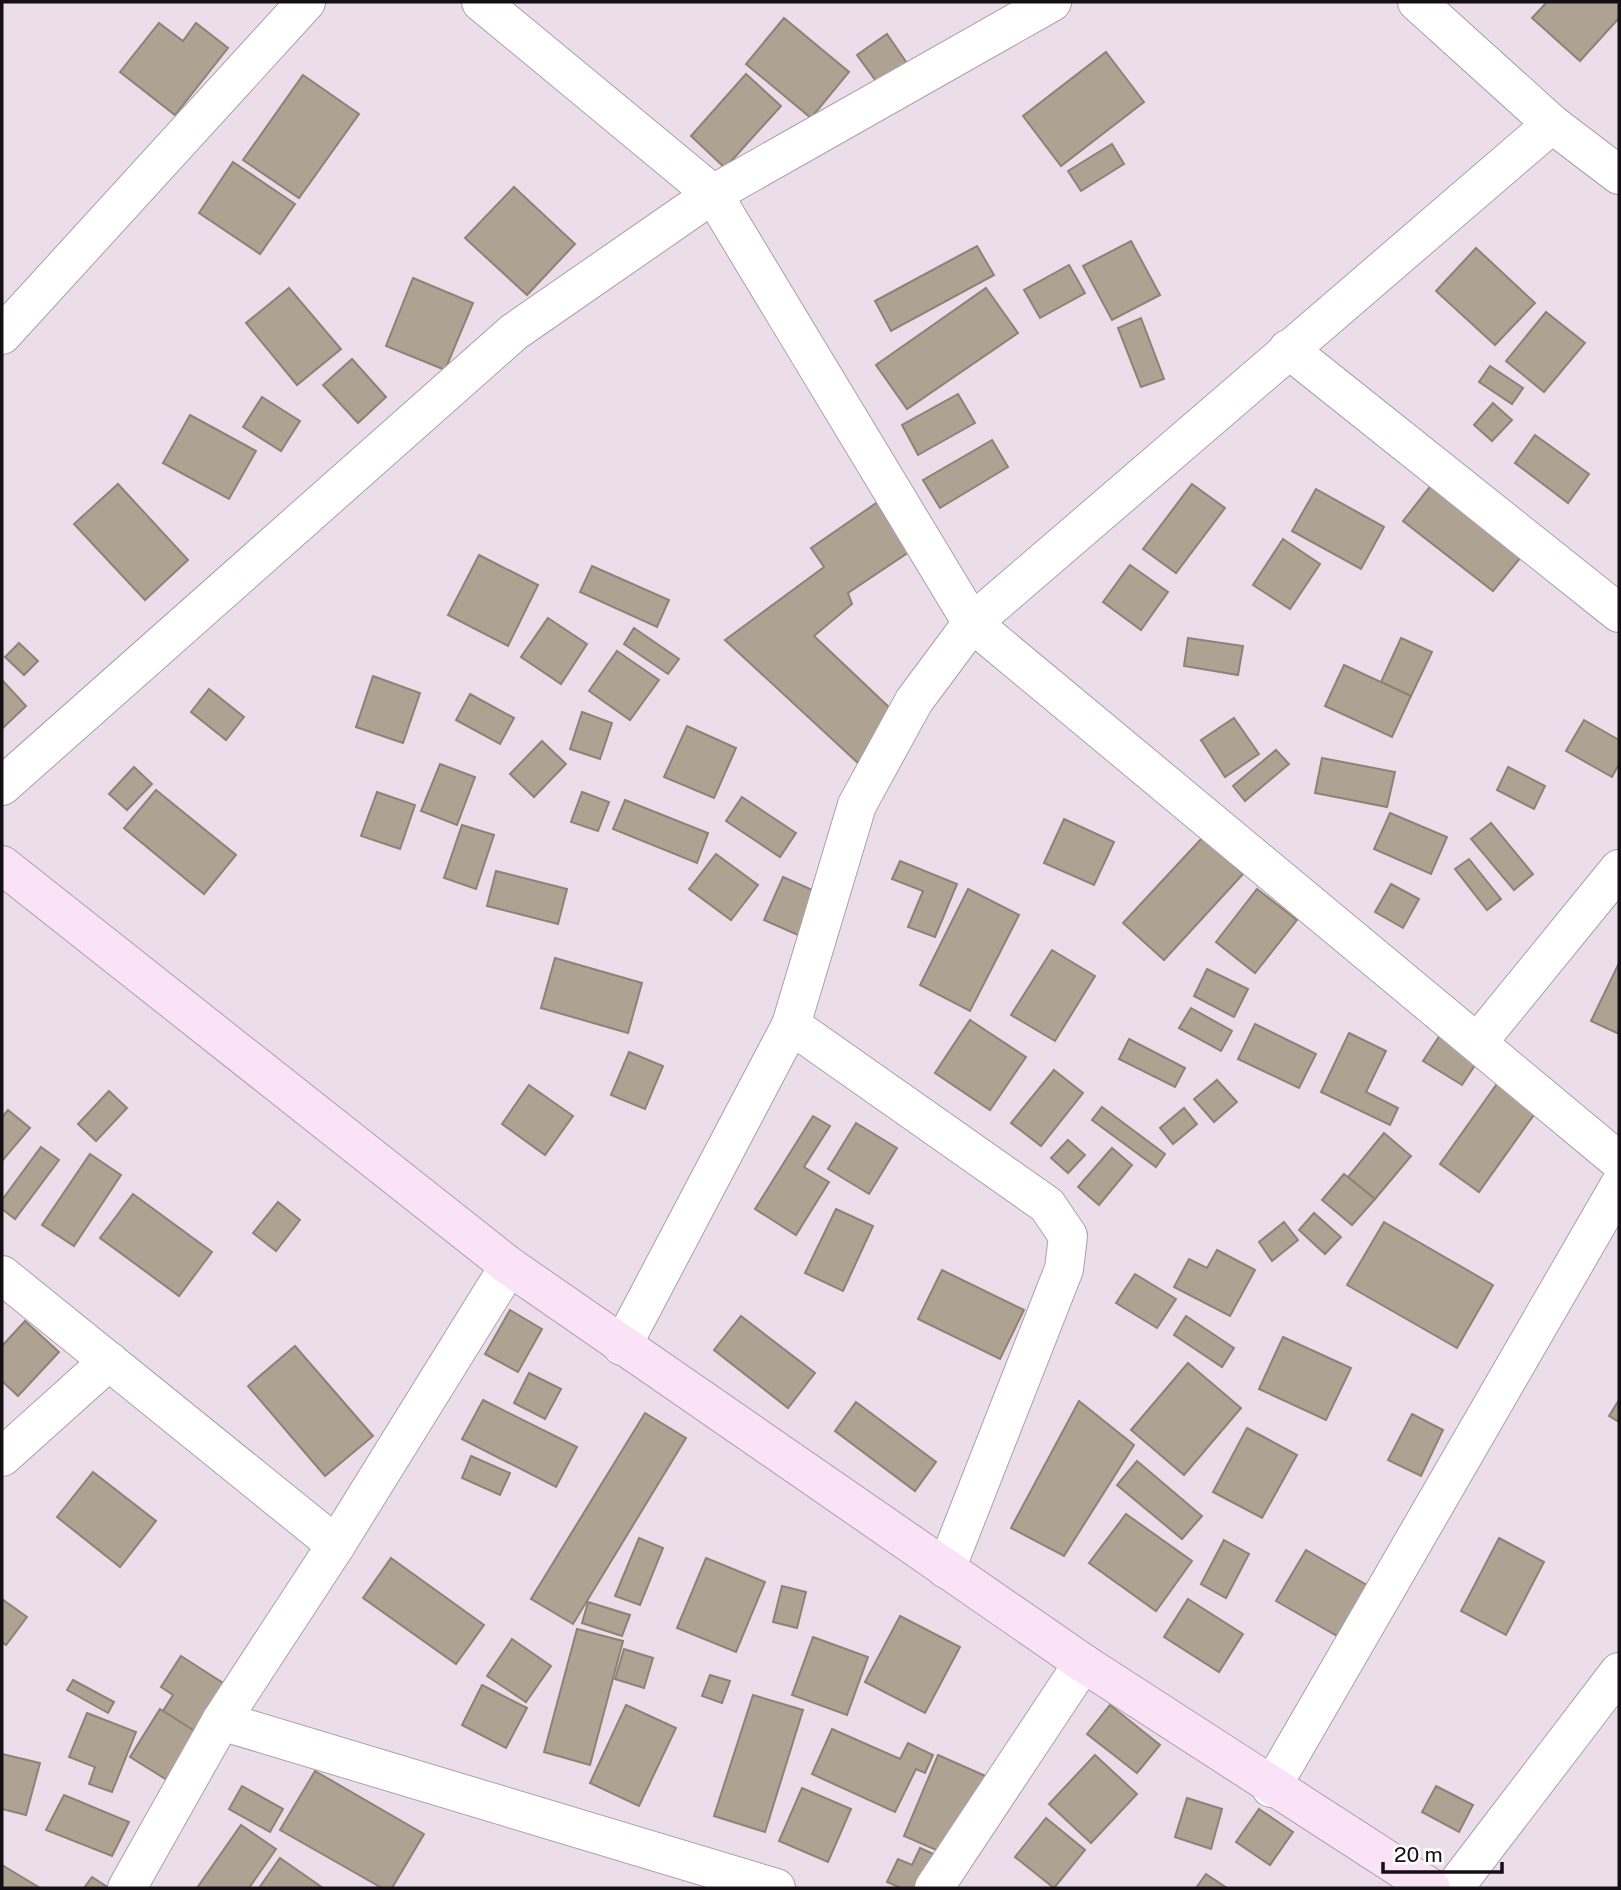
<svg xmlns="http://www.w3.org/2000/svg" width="1621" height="1890" viewBox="0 0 1621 1890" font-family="'Public Sans',sans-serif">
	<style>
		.building { fill: #aea293; stroke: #8e8274; stroke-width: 2 }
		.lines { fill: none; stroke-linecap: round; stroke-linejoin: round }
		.minor-casing { stroke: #ad9eac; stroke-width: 40 }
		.secondary-casing { stroke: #ad9eac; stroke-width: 40 }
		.minor { stroke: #fff; stroke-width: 38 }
		.secondary { stroke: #fae2f7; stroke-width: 38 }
	</style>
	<rect width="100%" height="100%" fill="#ecddeb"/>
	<g class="building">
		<polygon points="1547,2 1619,2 1619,18 1580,61 1532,18"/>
		<polygon points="784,18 849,72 811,118 746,64"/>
		<polygon points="159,23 183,41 196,23 228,48 175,115 120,72"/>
		<polygon points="887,34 913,72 884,92 857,55"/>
		<polygon points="1106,52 1144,102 1061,166 1023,116"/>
		<polygon points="746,74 781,106 725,168 691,136"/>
		<polygon points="303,75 359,114 299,198 243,160"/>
		<polygon points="1112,144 1124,164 1081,191 1068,171"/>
		<polygon points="233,162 295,204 260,254 199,213"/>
		<polygon points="514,187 575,244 527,295 465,238"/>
		<polygon points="1131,241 1160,295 1112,320 1083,266"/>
		<polygon points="977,246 994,275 891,331 875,301"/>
		<polygon points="1476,248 1535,303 1495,345 1436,291"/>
		<polygon points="1069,265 1085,293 1040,318 1024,290"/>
		<polygon points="413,278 473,303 445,370 386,346"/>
		<polygon points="289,288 341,349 297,385 246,323"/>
		<polygon points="986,288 1018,333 907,409 876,365"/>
		<polygon points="1546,312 1585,343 1544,392 1506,361"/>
		<polygon points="1141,318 1164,379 1141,387 1118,328"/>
		<polygon points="352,359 386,397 358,423 323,385"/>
		<polygon points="1490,366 1523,388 1512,404 1479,382"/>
		<polygon points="958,394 975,423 918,455 902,425"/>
		<polygon points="262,397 300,421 281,451 243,427"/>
		<polygon points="1493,403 1512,420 1492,441 1474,425"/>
		<polygon points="190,415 256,451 229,499 163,463"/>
		<polygon points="1535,435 1589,474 1568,503 1515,463"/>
		<polygon points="992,440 1008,467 940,508 923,480"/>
		<polygon points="1440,474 1531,545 1493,591 1403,521"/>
		<polygon points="118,484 188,560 145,600 74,524"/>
		<polygon points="1192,484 1225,508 1176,573 1143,549"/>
		<polygon points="1316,489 1384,527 1361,569 1292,531"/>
		<polygon points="885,497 918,546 848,593 852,604 814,636 894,712 859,764 725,640 824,567 811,548"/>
		<polygon points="1283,539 1320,564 1290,609 1253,585"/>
		<polygon points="479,555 538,585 508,646 448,615"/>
		<polygon points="1130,565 1168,592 1141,630 1103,602"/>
		<polygon points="592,566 669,600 657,627 580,592"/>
		<polygon points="548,618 587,644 561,684 521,657"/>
		<polygon points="634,628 679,659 668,674 624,644"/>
		<polygon points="1188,638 1243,646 1238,675 1184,666"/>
		<polygon points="1401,638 1432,652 1411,696 1381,682"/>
		<polygon points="19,643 38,661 24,675 5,657"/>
		<polygon points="617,651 659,680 630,720 589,691"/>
		<polygon points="1344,665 1411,696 1392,737 1325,706"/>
		<polygon points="373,676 420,693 403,743 356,727"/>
		<polygon points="2,680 26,706 2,729"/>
		<polygon points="209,689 244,717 226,740 191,712"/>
		<polygon points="470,694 514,718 500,744 456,720"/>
		<polygon points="582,712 612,723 600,759 570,749"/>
		<polygon points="1234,718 1259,754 1225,777 1201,740"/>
		<polygon points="1584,720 1619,740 1619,764 1612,777 1566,751"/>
		<polygon points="687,726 736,748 714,798 664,777"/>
		<polygon points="542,741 566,764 534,797 510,774"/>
		<polygon points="1276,750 1289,764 1245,801 1233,786"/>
		<polygon points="1322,758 1395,772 1387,807 1315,793"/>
		<polygon points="440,764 475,777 457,825 421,811"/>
		<polygon points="134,767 152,784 127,810 109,794"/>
		<polygon points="1508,767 1545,786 1534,809 1497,790"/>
		<polygon points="156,790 236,855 204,894 124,828"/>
		<polygon points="377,792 415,805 400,849 361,836"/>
		<polygon points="582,792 609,802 598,831 571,822"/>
		<polygon points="742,797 796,833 780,857 726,821"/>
		<polygon points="625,800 708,833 697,863 613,829"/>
		<polygon points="1390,813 1447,837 1431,874 1374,849"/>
		<polygon points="1064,819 1114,842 1094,885 1044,863"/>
		<polygon points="1491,823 1533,874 1514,890 1471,839"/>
		<polygon points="462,825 494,835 476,889 444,878"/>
		<polygon points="1203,837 1243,874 1164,960 1123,923"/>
		<polygon points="716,854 758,885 731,920 689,889"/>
		<polygon points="1469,859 1501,899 1487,910 1455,869"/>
		<polygon points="900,861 957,884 935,937 908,927 923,891 892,879"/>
		<polygon points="496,871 567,889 558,924 487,906"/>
		<polygon points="783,877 828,897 809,940 764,920"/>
		<polygon points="1391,884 1419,899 1403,928 1375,912"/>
		<polygon points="968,889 1019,915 970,1011 920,985"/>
		<polygon points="1257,889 1297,920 1255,973 1216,942"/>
		<polygon points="1052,950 1095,976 1055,1041 1011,1015"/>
		<polygon points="555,958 642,983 628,1033 541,1008"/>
		<polygon points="1619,963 1619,1034 1591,1021"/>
		<polygon points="1207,969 1248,989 1234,1017 1194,996"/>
		<polygon points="1191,1008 1232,1031 1221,1051 1179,1028"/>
		<polygon points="970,1020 1026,1057 990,1110 935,1073"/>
		<polygon points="1255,1024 1316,1054 1299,1088 1238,1059"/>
		<polygon points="1349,1033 1386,1051 1366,1092 1398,1108 1390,1125 1321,1092"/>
		<polygon points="1440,1035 1479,1059 1462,1085 1423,1061"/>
		<polygon points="1129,1039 1185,1068 1175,1087 1119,1059"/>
		<polygon points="629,1052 663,1066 645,1109 611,1095"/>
		<polygon points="1054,1070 1083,1093 1041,1146 1011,1123"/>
		<polygon points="1504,1074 1543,1102 1479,1192 1440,1164"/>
		<polygon points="1217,1080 1237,1102 1214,1122 1194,1099"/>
		<polygon points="529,1085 573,1116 545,1155 502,1124"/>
		<polygon points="109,1091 127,1108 96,1141 78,1124"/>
		<polygon points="1102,1107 1165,1154 1156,1167 1092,1120"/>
		<polygon points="1184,1108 1197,1124 1173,1144 1160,1128"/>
		<polygon points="8,1110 30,1128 2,1161 2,1117"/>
		<polygon points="813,1116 830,1126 804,1167 829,1182 796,1235 755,1209"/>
		<polygon points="856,1123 897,1148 869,1194 828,1169"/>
		<polygon points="1384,1133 1411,1156 1375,1199 1348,1177"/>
		<polygon points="1068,1140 1085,1155 1068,1173 1051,1158"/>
		<polygon points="41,1147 59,1160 15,1219 2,1209 2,1200"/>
		<polygon points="1112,1148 1132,1165 1099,1205 1078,1187"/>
		<polygon points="90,1154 121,1175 74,1246 42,1225"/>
		<polygon points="1344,1174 1375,1199 1352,1225 1322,1200"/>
		<polygon points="133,1194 212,1252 179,1296 100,1238"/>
		<polygon points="278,1202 300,1220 276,1251 253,1233"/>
		<polygon points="836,1209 873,1226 843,1291 805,1273"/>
		<polygon points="1314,1213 1341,1237 1325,1254 1299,1230"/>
		<polygon points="1284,1222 1298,1240 1272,1261 1259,1242"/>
		<polygon points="1384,1222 1493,1285 1457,1348 1347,1285"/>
		<polygon points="1217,1250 1255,1270 1230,1316 1174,1287 1189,1259 1207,1268"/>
		<polygon points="942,1270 1024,1310 1000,1359 918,1319"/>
		<polygon points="1135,1274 1176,1299 1157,1328 1116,1303"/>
		<polygon points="510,1310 542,1329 518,1372 485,1354"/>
		<polygon points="741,1316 815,1373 788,1408 714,1350"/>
		<polygon points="1186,1316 1234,1348 1222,1367 1174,1335"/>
		<polygon points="25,1321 59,1352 18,1396 2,1381 2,1346"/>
		<polygon points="1283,1337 1351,1368 1326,1420 1259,1389"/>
		<polygon points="295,1346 373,1436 325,1476 248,1386"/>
		<polygon points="1188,1363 1241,1408 1184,1475 1131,1430"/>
		<polygon points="529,1373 561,1389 545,1419 514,1403"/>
		<polygon points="483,1400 577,1447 556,1487 462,1439"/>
		<polygon points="1619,1400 1619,1422 1609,1416"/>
		<polygon points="1079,1401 1134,1445 1064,1556 1011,1528"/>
		<polygon points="856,1402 936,1462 915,1491 835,1431"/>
		<polygon points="645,1413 686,1438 573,1624 531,1599"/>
		<polygon points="1412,1414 1443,1430 1421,1476 1388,1460"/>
		<polygon points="1247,1428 1297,1455 1262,1518 1213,1492"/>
		<polygon points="471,1456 510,1473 500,1495 462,1478"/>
		<polygon points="1137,1461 1202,1516 1182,1539 1117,1485"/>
		<polygon points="93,1472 156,1521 120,1567 57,1517"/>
		<polygon points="1126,1514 1192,1561 1156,1611 1089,1563"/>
		<polygon points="639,1538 663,1548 640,1605 615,1596"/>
		<polygon points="1499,1538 1544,1562 1506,1635 1461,1611"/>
		<polygon points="1224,1540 1249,1554 1226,1598 1201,1584"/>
		<polygon points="1306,1550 1367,1585 1337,1636 1276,1601"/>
		<polygon points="391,1558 484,1625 456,1664 363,1598"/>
		<polygon points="706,1558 765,1582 736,1652 677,1628"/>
		<polygon points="782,1586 806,1592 797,1628 773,1622"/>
		<polygon points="2,1599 27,1617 6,1645 2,1642"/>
		<polygon points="1188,1599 1243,1634 1219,1672 1164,1637"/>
		<polygon points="588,1602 630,1615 622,1636 582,1623"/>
		<polygon points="900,1616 960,1647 925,1713 865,1682"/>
		<polygon points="577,1629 623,1641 590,1765 544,1752"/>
		<polygon points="813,1637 868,1657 847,1715 792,1695"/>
		<polygon points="512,1639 551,1666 526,1702 487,1676"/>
		<polygon points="624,1649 653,1658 644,1688 615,1679"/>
		<polygon points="181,1656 242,1695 211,1742 163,1711 173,1695 161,1687"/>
		<polygon points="710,1675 730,1681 722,1703 702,1696"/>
		<polygon points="73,1680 114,1702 108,1713 67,1690"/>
		<polygon points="482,1685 527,1708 506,1748 462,1725"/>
		<polygon points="753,1695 803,1710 765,1832 714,1816"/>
		<polygon points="626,1705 676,1728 639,1806 590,1783"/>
		<polygon points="1110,1705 1160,1745 1137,1773 1087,1734"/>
		<polygon points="160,1709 196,1732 167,1780 130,1757"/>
		<polygon points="87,1713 136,1732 112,1792 89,1784 95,1767 69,1757"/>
		<polygon points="832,1729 900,1759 908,1743 933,1755 925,1773 916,1769 895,1812 812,1774"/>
		<polygon points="2,1754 40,1763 26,1815 2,1809"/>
		<polygon points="938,1755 990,1778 941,1852 904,1836"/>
		<polygon points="1095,1755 1137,1794 1091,1843 1049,1804"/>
		<polygon points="315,1771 424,1834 392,1888 382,1888 280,1830"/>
		<polygon points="242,1786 283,1809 270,1832 229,1809"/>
		<polygon points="1436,1786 1473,1805 1459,1832 1422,1812"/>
		<polygon points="802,1788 851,1809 828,1862 779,1841"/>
		<polygon points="64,1795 129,1822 112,1856 46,1830"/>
		<polygon points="1187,1798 1222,1809 1211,1849 1175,1837"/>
		<polygon points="1259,1809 1293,1832 1270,1865 1236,1842"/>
		<polygon points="1046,1818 1085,1850 1054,1888 1015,1857"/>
		<polygon points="241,1825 276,1849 249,1888 197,1888"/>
		<polygon points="920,1848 940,1857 926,1888 901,1888 887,1882 898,1859 912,1865"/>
		<polygon points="280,1858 323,1888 259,1888"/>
		<polygon points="2,1865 40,1888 2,1888"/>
		<polygon points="1206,1874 1227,1888 1196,1888"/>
		<polygon points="92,1877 109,1888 84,1888"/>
	</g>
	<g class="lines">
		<g class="minor-casing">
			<g id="minor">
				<polyline points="481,2 713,194 972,623 1619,1161"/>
				<polyline points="1417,2 1552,124 1619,175"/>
				<polyline points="2,335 306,2"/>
				<polyline points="1288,349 1619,613"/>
				<polyline points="2,786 514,332 713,194 1052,2"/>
				<polyline points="791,1025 1047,1205 1068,1236 1064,1269 946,1569"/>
				<polyline points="1478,1042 1619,869"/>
				<polyline points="2,1275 336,1545"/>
				<polyline points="622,1346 791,1025 857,805 914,701 972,623 1552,124"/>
				<polyline points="2,1457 109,1361"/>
				<polyline points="221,1721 776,1888"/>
				<polyline points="1271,1788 1619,1186"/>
				<polyline points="127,1888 221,1721 336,1545 509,1266"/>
				<polyline points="934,1888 1083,1663"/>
				<polyline points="1454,1888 1619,1672"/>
			</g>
		</g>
		<g class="secondary-casing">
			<polyline id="secondary" points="2,865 509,1266 1083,1663 1431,1888"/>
		</g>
		<use href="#minor" class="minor"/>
		<use href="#secondary" class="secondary"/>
	</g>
	<rect width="1621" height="1890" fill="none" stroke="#140f14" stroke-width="7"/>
	<path d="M1383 1862v10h119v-10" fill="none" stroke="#140f14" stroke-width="3.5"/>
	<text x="1394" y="1862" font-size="21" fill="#140f14" stroke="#ffffff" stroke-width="5" paint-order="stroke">20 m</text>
</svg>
